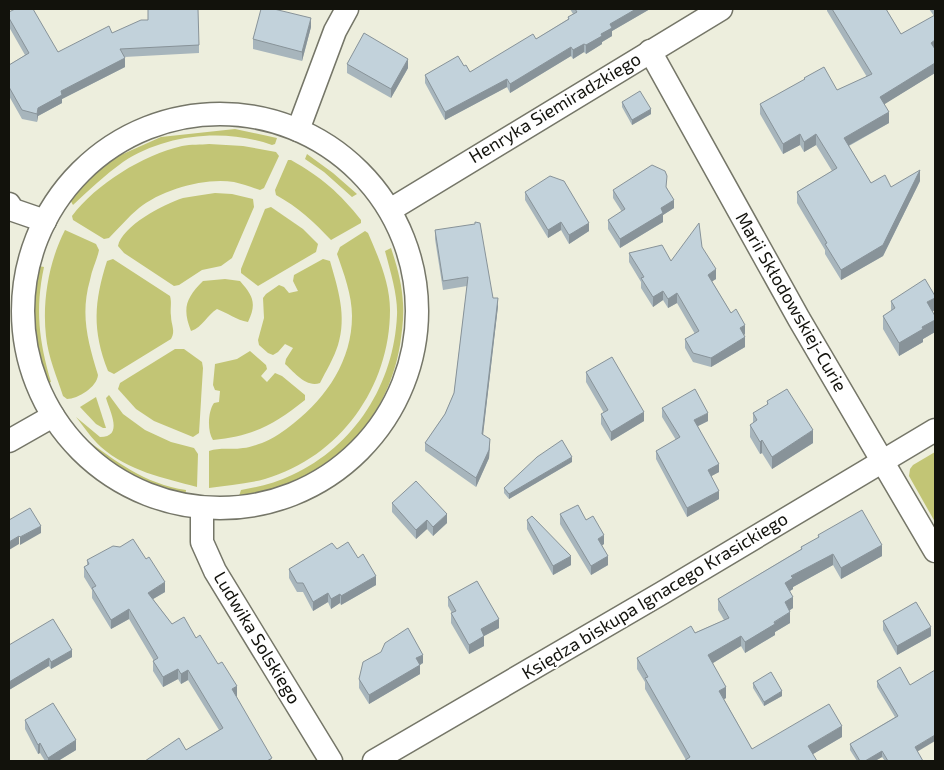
<svg xmlns="http://www.w3.org/2000/svg" width="944" height="770" viewBox="0 0 944 770" font-family="'Exo 2',sans-serif">
	<style>
		.green { fill: #c2c575 }
		.lines { fill: none; stroke-linecap: round; stroke-linejoin: round }
		.minor-casing { stroke: #757668; stroke-width: 25 }
		.minor { stroke: #fff; stroke-width: 22 }
		.wall { fill: #a7b5bc }
		.shaded-wall { fill: #889399 }
		.building { fill: #c2d2db; stroke: #889399 }
		.labels { text-anchor: middle; stroke-width: 4; stroke-linejoin: round; paint-order: stroke }
		.street-label { font-size: 18px; fill: #12120c; stroke: #fff }
	</style>
	<rect width="100%" height="100%" fill="#edeedd"/>
	<g class="green">
		<path d="M235,129L277,138L275,144L272,145C225,128 165,134 123,162C105,175 89,190 73,205L69,198L90,177L114,158L161,137Z"/>
		<path d="M209,144L243,146L276,152L279,156L264,188L260,190C251,187 243,184 234,182C205,177 161,190 139,208C128,217 119,228 109,238L104,239L73,220L72,216C96,184 143,155 182,146C191,144 201,145 209,144Z"/>
		<polygon points="307,154 333,173 357,194 352,197 324,172 305,159"/>
		<path d="M288,160H291C321,177 340,193 361,220V223L331,240C314,222 298,207 276,195L275,190Z"/>
		<path d="M215,193L232,194L253,199L254,207L232,258L221,266L202,270L179,285L174,286L124,253L118,246C122,226 164,204 183,198C193,196 204,195 215,193Z"/>
		<polygon points="271,207 303,229 318,244 316,252 258,286 241,273 241,269 265,209"/>
		<path d="M65,230L96,244L99,250C97,260 92,269 90,280C80,315 88,342 98,375C97,387 78,399 67,399L63,396C57,377 48,357 46,336C42,301 49,261 65,230Z"/>
		<path d="M365,231L368,233C378,256 390,283 390,310C390,387 340,457 265,479C247,484 227,485 209,488V451C220,447 232,450 243,448C249,448 256,445 262,443C273,439 284,431 294,423C327,397 352,360 352,316C352,295 344,274 337,254L340,247Z"/>
		<path d="M391,248C397,266 402,284 403,303C404,318 402,331 400,345C386,428 323,485 241,499L239,496L241,490C258,487 276,483 292,475C355,446 394,384 397,315C398,296 390,270 385,251Z"/>
		<path d="M113,259L170,296C172,303 170,308 171,316C171,325 176,331 171,339L114,374L108,371C92,330 94,302 107,261Z"/>
		<path d="M323,259L330,261C338,289 347,316 338,345C334,358 326,371 320,383C306,388 294,372 285,364L286,359L293,348L285,344L278,352L273,355L268,353L259,345L258,340L264,318L263,298L266,294L279,285L284,287L289,293L298,291L293,281L294,275Z"/>
		<path d="M39,266L44,267C35,309 39,341 51,382L47,384C32,345 28,306 39,266Z"/>
		<path d="M225,279L240,281C253,296 257,303 248,322C236,320 228,313 217,309C207,315 203,327 191,331C182,308 186,298 203,281Z"/>
		<polygon points="175,349 184,349 202,362 203,368 199,433 193,437 154,421 136,409 118,389 120,383"/>
		<path d="M250,351L266,365L267,369L261,376L267,382L275,373L282,376L305,395V400C274,425 253,436 213,440C207,431 208,411 214,403L219,402L220,391L215,390L213,385L215,364L237,359Z"/>
		<path d="M109,395L123,414L145,430L171,442L194,448L198,454L197,487C164,478 128,471 101,447C92,439 84,427 76,417L100,437C124,437 110,412 106,398Z"/>
		<polygon points="96,397 106,428 103,428 96,424 80,407"/>
		<path d="M83,437C115,461 145,484 186,490L185,498L142,488L115,475L78,442L80,438Z"/>
		<polygon points="935,452 935,522 909,476 910,469 913,465"/>
	</g>
	<g class="lines">
		<g class="minor-casing">
			<g id="minor">
				<polyline points="650,51 799,319 935,551"/>
				<circle cx="220" cy="311" r="197"/>
				<polyline points="298,130 335,31 347,9"/>
				<polyline points="9,204 13,210 45,221"/>
				<polyline points="390,210 721,9"/>
				<polyline points="9,441 53,416"/>
				<polyline points="202,508 202,542 215,571 331,761"/>
				<polyline points="374,761 662,593 935,430"/>
			</g>
		</g>
		<use href="#minor" class="minor"/>
	</g>
	<g class="wall">
		<polygon points="570,9 650,9 612,31 612,36 602,42 602,44 586,54 584,52 573,59 571,56 510,93 507,87 445,120 425,83 425,75 464,66 470,72 536,39 568,19 568,17 573,14"/>
		<polygon points="827,9 886,9 901,34 934,16 929,9 935,9 935,73 884,104 889,123 849,146 871,183 891,187 920,181 883,256 841,280 825,254 825,250 797,203 797,192 832,171 816,145 804,152 800,145 783,154 760,114 760,104 804,80 804,78 837,90 867,77 827,11"/>
		<polygon points="9,12 58,52 112,33 199,45 199,53 124,57 125,67 62,99 62,103 38,116 37,122 22,119 9,96 9,65 25,55 9,27"/>
		<polygon points="311,27 302,61 253,49 253,39"/>
		<polygon points="347,64 408,68 391,98 347,73"/>
		<polygon points="622,102 651,114 632,125 622,107"/>
		<polygon points="667,188 674,208 663,215 663,222 620,248 608,229 608,220 622,212 613,198 613,190"/>
		<polygon points="525,192 589,231 569,244 561,230 548,238 525,200"/>
		<polygon points="435,230 493,298 498,306 483,435 490,448 489,458 476,487 425,451 425,443 445,414 454,393 467,286 443,290 435,239"/>
		<polygon points="702,247 716,279 712,281 731,313 745,334 744,335 745,347 711,367 693,362 685,348 685,339 695,334 677,303 668,308 663,300 653,307 641,288 641,282 629,262 629,253 671,261"/>
		<polygon points="891,301 933,312 935,320 935,332 923,339 923,342 899,356 883,329 883,316 891,311"/>
		<polygon points="586,372 644,421 611,441 601,424 601,414 604,413 586,382"/>
		<polygon points="767,401 813,443 772,469 762,453 760,454 750,437 750,425 753,423 753,413 767,405"/>
		<polygon points="662,408 708,421 698,426 719,472 711,476 719,499 687,517 656,459 656,451 676,440 662,417"/>
		<polygon points="572,462 509,499 504,493 504,488"/>
		<polygon points="392,503 447,523 433,536 427,529 416,539 392,512"/>
		<polygon points="560,514 586,520 604,544 602,545 608,565 591,575 560,524"/>
		<polygon points="527,520 571,565 553,575 527,529"/>
		<polygon points="818,535 882,556 841,579 833,565 793,587 793,589 790,591 793,608 789,611 790,623 775,632 775,635 745,653 741,646 713,663 726,698 724,699 752,749 842,737 813,754 686,760 645,689 645,682 637,669 637,658 724,620 718,610 718,599 801,549 801,547 818,538"/>
		<polygon points="337,549 376,585 341,605 340,603 331,609 328,602 313,611 303,592 297,592 289,578 289,569"/>
		<polygon points="87,560 165,592 153,599 172,624 196,638 237,696 236,696 272,761 186,750 219,730 188,680 181,684 178,679 163,687 153,671 153,661 154,661 129,619 111,629 92,598 92,590 84,577 84,567 87,566"/>
		<polygon points="448,597 499,628 484,636 484,646 469,654 451,623 451,613 452,613 448,606"/>
		<polygon points="883,621 931,636 897,655 883,630"/>
		<polygon points="9,644 9,645 72,657 51,669 49,666 9,690"/>
		<polygon points="423,663 420,665 420,674 369,704 359,688 359,679"/>
		<polygon points="877,681 910,685 917,751 923,761 885,761 882,757 875,761 857,761 850,750 850,744 895,717 877,687"/>
		<polygon points="753,683 782,696 764,706 753,688"/>
		<polygon points="25,720 76,750 58,761 45,761 40,753 38,754 25,729"/>
	</g>
	<g class="shaded-wall">
		<polygon points="636,9 650,9 612,31 612,36 602,42 602,44 586,54 586,45 610,24"/>
		<polygon points="311,18 311,27 302,61 302,52"/>
		<polygon points="935,40 935,51 931,43"/>
		<polygon points="584,44 584,52 573,59 573,50"/>
		<polygon points="571,47 571,56 510,93 510,84"/>
		<polygon points="125,58 125,67 62,99 62,103 38,116 37,122 37,114 38,108 61,91"/>
		<polygon points="408,59 408,68 391,98 391,89"/>
		<polygon points="935,63 935,73 880,107 880,97"/>
		<polygon points="507,79 507,87 445,120 445,112"/>
		<polygon points="651,109 651,114 632,125 632,120"/>
		<polygon points="889,112 889,123 844,148 844,138"/>
		<polygon points="800,134 800,145 783,154 783,144"/>
		<polygon points="816,134 816,145 804,152 804,142"/>
		<polygon points="920,170 920,181 883,256 841,280 841,270"/>
		<polygon points="674,200 674,208 663,215 663,222 620,248 620,239 661,208"/>
		<polygon points="561,222 561,230 548,238 548,230"/>
		<polygon points="589,223 589,231 569,244 569,235"/>
		<polygon points="716,269 716,279 708,284 708,275"/>
		<polygon points="663,291 663,300 653,307 653,297"/>
		<polygon points="677,293 677,303 668,308 668,299"/>
		<polygon points="498,298 498,306 482,443 482,434"/>
		<polygon points="935,298 935,310 927,315 927,302"/>
		<polygon points="935,320 935,332 923,339 923,342 899,356 899,343 922,327"/>
		<polygon points="745,325 745,334 740,338 740,328"/>
		<polygon points="745,337 745,347 711,367 711,358"/>
		<polygon points="644,412 644,421 611,441 611,432"/>
		<polygon points="708,413 708,421 694,428 694,420"/>
		<polygon points="813,430 813,443 772,469 772,457"/>
		<polygon points="490,439 489,458 476,487 476,478"/>
		<polygon points="762,440 762,453 760,454 760,442"/>
		<polygon points="572,457 572,462 509,499 509,494"/>
		<polygon points="719,464 719,472 708,478 708,470"/>
		<polygon points="719,491 719,499 687,517 687,508"/>
		<polygon points="447,514 447,523 433,536 433,527"/>
		<polygon points="427,520 427,529 416,539 416,530"/>
		<polygon points="41,526 41,533 20,545 20,537"/>
		<polygon points="604,535 604,544 598,548 598,539"/>
		<polygon points="19,536 19,544 9,550 9,542"/>
		<polygon points="882,545 882,556 841,579 841,568"/>
		<polygon points="833,554 833,565 793,587 793,589 785,594 785,583 791,576"/>
		<polygon points="571,556 571,565 553,575 553,566"/>
		<polygon points="608,556 608,565 591,575 591,566"/>
		<polygon points="376,576 376,585 341,605 341,596"/>
		<polygon points="165,582 165,592 148,602 148,593"/>
		<polygon points="328,593 328,602 313,611 313,602"/>
		<polygon points="340,594 340,603 331,609 331,599"/>
		<polygon points="793,597 793,608 785,613 785,602"/>
		<polygon points="129,609 129,619 111,629 111,620"/>
		<polygon points="790,612 790,623 775,632 775,635 745,653 745,642"/>
		<polygon points="499,619 499,628 484,636 484,646 469,654 469,645 481,629"/>
		<polygon points="931,627 931,636 897,655 897,646"/>
		<polygon points="741,636 741,646 708,666 708,655"/>
		<polygon points="72,650 72,657 51,669 51,662"/>
		<polygon points="423,655 423,663 416,667 416,658"/>
		<polygon points="49,658 49,666 9,690 9,682"/>
		<polygon points="420,665 420,674 369,704 369,695"/>
		<polygon points="178,669 178,679 163,687 163,677"/>
		<polygon points="188,670 188,680 181,684 181,674"/>
		<polygon points="237,686 237,696 232,699 232,689"/>
		<polygon points="726,687 726,698 719,702 719,691"/>
		<polygon points="782,691 782,696 764,706 764,702"/>
		<polygon points="842,726 842,737 808,757 808,746"/>
		<polygon points="935,735 935,741 915,753 915,747"/>
		<polygon points="76,740 76,750 58,761 48,761 48,758"/>
		<polygon points="40,743 40,753 38,754 38,745"/>
		<polygon points="882,751 882,757 875,761 865,761"/>
	</g>
	<g class="building">
		<polygon points="15,9 33,9 58,52 109,26 112,33 141,20 148,20 148,9 198,9 199,45 120,49 125,58 61,91 62,95 38,108 37,114 22,110 9,87 9,65 29,53 9,18 9,12"/>
		<polygon points="261,9 274,9 311,18 302,52 253,39"/>
		<polygon points="575,9 636,9 610,24 612,28 601,34 602,36 586,45 584,44 573,50 571,47 510,84 507,79 445,112 425,75 458,56 464,66 466,65 470,72 533,34 536,39 569,19 568,17 577,12"/>
		<polygon points="832,9 886,9 901,34 935,15 935,40 931,43 935,49 935,63 880,97 889,112 844,138 871,183 885,175 891,187 920,170 883,245 841,270 825,244 827,243 797,192 837,168 816,134 804,142 800,134 783,144 760,104 805,79 804,78 824,67 837,90 872,74"/>
		<polygon points="364,33 408,59 391,89 347,64"/>
		<polygon points="640,91 651,109 632,120 622,102"/>
		<polygon points="652,165 665,171 667,176 666,187 674,200 661,208 663,213 620,239 608,220 625,209 613,190"/>
		<polygon points="550,176 564,181 589,223 569,235 561,222 548,230 525,192"/>
		<polygon points="475,222 480,223 493,298 498,298 482,434 490,439 489,450 476,478 425,443 445,414 454,393 468,277 443,281 435,230 475,224"/>
		<polygon points="699,223 702,247 716,269 708,275 731,313 736,309 745,325 740,328 745,337 711,358 693,353 685,339 699,331 677,293 668,299 663,291 653,297 641,278 644,277 629,253 662,245 671,261"/>
		<polygon points="925,279 935,296 935,298 927,302 935,316 935,320 922,327 923,329 899,343 883,316 895,308 891,301"/>
		<polygon points="612,357 644,412 611,432 601,414 608,410 586,372"/>
		<polygon points="695,389 708,413 694,420 719,464 708,470 719,491 687,508 656,451 680,437 662,408"/>
		<polygon points="787,389 813,430 772,457 762,440 760,442 750,425 757,420 753,413 768,404 767,401"/>
		<polygon points="562,440 572,457 509,494 504,488 537,457"/>
		<polygon points="416,481 447,514 433,527 427,520 416,530 392,503"/>
		<polygon points="578,505 586,520 593,516 604,535 598,539 608,556 591,566 560,514"/>
		<polygon points="30,508 41,526 20,537 19,536 9,542 9,520"/>
		<polygon points="862,510 882,545 841,568 833,554 791,576 793,578 785,583 793,597 785,602 790,612 774,622 775,624 745,642 741,636 708,655 726,687 719,691 752,749 829,704 842,726 808,746 817,761 684,761 690,757 645,678 648,677 637,658 691,626 695,633 729,618 718,599 802,549 801,547 819,537 818,535"/>
		<polygon points="532,516 571,556 553,566 527,520"/>
		<polygon points="133,539 146,559 149,557 165,582 148,593 172,624 184,617 196,638 200,635 218,664 222,662 237,686 232,689 272,758 267,761 145,761 179,738 186,750 223,728 188,670 181,674 178,669 163,677 153,661 158,658 129,609 111,620 92,588 96,586 84,567 89,564 87,560 113,546 120,547"/>
		<polygon points="348,542 358,558 363,554 376,576 341,596 340,594 331,599 328,593 313,602 303,583 297,583 289,569 332,543 337,549"/>
		<polygon points="477,581 499,619 481,629 484,636 469,645 451,613 456,611 448,597"/>
		<polygon points="916,602 931,627 897,646 883,621"/>
		<polygon points="53,619 72,650 51,662 49,658 9,682 9,644 9,645"/>
		<polygon points="408,628 423,655 416,658 420,665 369,695 359,679 363,662 381,652 385,643"/>
		<polygon points="900,667 910,685 935,670 935,735 915,747 923,761 888,761 882,751 865,761 860,761 850,744 898,716 877,681"/>
		<polygon points="771,672 782,691 764,702 753,683"/>
		<polygon points="53,703 76,740 48,758 40,743 38,745 25,720"/>
	</g>
	<g class="labels">
		<g class="street-label">
			<text transform="translate(555 108) rotate(-31)" y="6">Henryka Siemiradzkiego</text>
			<text transform="translate(791 302) rotate(60)" y="6">Marii Skłodowskiej-Curie</text>
			<text transform="translate(655 596) rotate(-31)" y="6">Księdza biskupa Ignacego Krasickiego</text>
			<text transform="translate(257 638) rotate(59)" y="6">Ludwika Solskiego</text>
		</g>
	</g>
	<rect width="944" height="770" fill="none" stroke="#12120c" stroke-width="20"/>
</svg>
